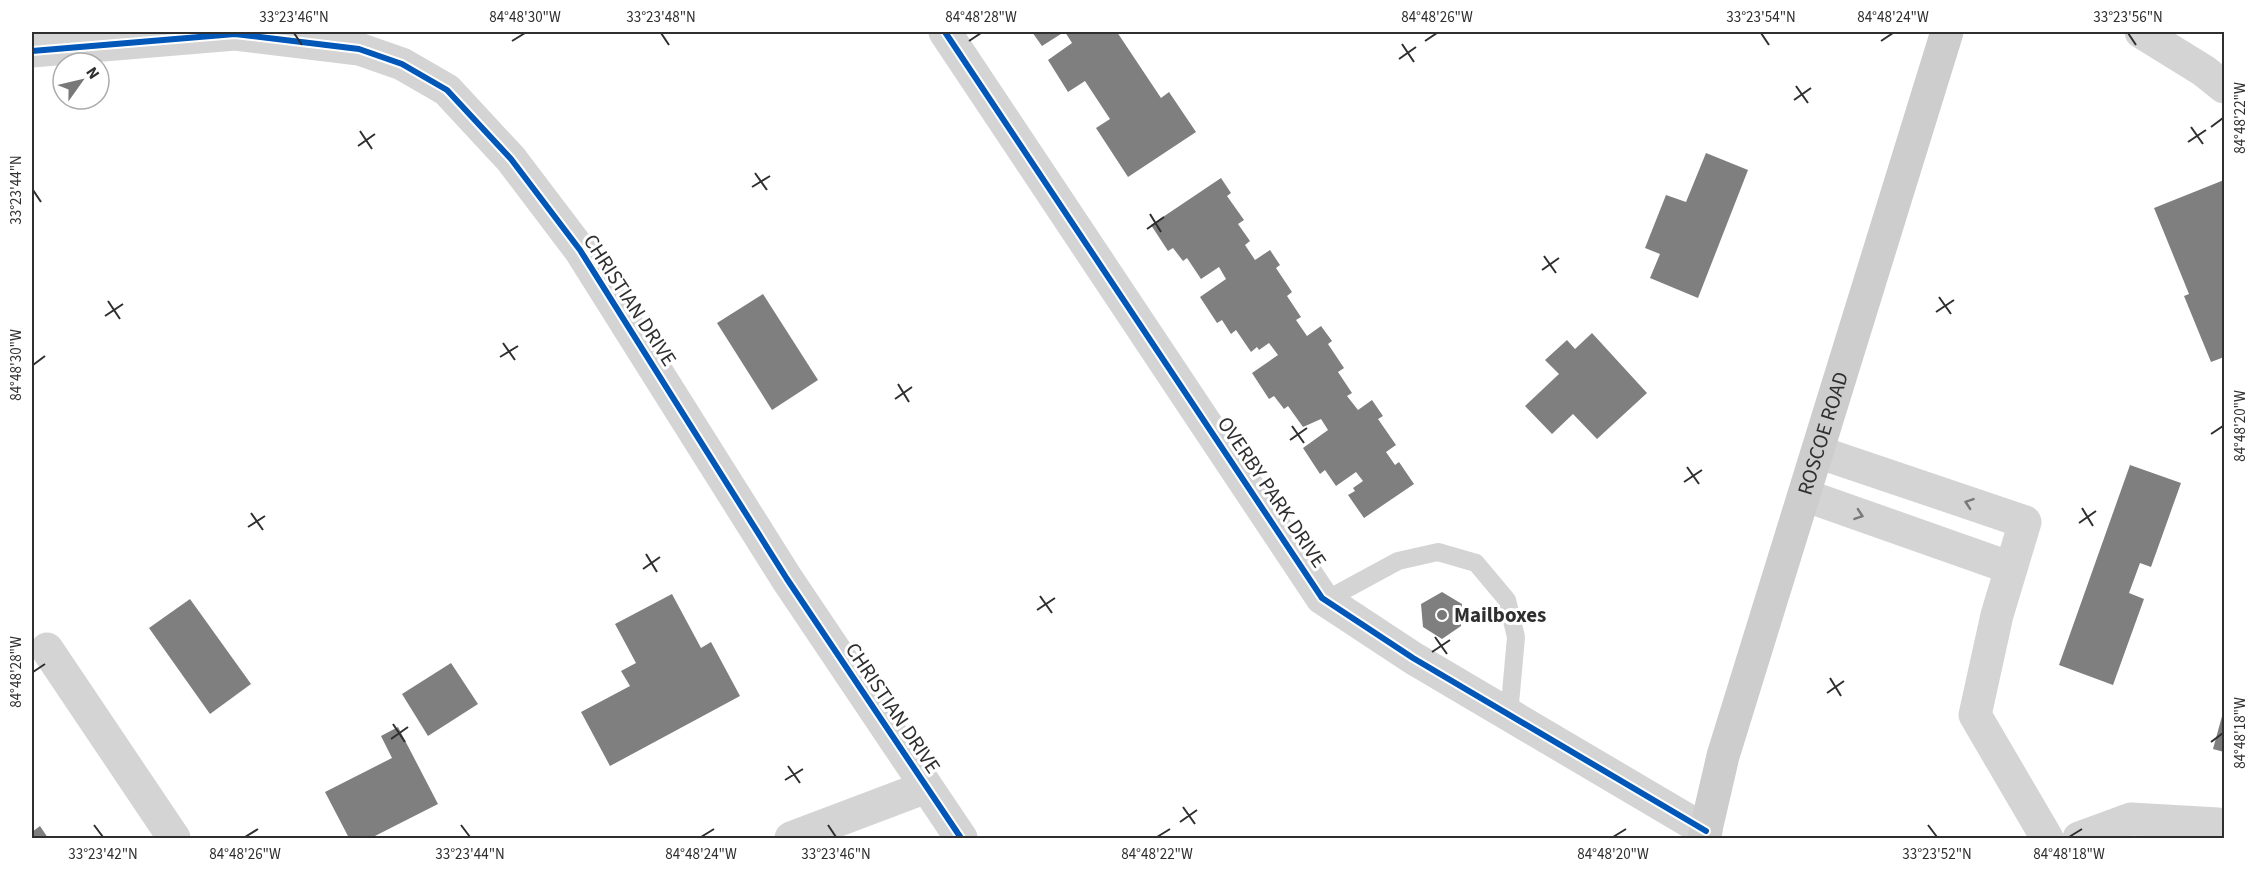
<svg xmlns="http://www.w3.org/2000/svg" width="2256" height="870" viewBox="0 0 2256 870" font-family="'Source Sans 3',sans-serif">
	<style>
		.building { fill: #7f7f7f }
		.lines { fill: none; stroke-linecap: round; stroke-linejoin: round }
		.service { stroke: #d4d4d4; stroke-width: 18 }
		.minor { stroke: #d4d4d4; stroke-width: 33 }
		.secondary { stroke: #cdcdcd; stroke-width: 33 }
		.cycleway-casing { stroke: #fff; stroke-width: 10 }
		.cycleway { stroke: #0057b8; stroke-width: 6 }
		.oneway { stroke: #797979 }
		.ticks { fill: none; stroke: #2f2f2f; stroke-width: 2 }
		.poi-dot { fill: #787878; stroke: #fff; stroke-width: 2 }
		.labels { text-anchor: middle; stroke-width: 6; stroke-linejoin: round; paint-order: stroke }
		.street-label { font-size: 21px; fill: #2f2f2f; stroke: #fff }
		.poi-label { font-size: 21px; font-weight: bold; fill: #2f2f2f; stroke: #fff; text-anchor: start }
		.neatline { fill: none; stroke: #2f2f2f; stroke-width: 2 }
		.ticks-label { font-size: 15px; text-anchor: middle; fill: #2f2f2f }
	</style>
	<rect width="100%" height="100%" fill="#fff"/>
	<g class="building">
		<polygon points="1032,32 1064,32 1042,46"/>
		<polygon points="1065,32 1117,32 1161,98 1169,92 1196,132 1128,177 1096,128 1110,119 1085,81 1068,92 1048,60 1072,43"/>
		<polygon points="1706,153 1748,170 1698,298 1650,278 1660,254 1645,248 1666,195 1686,202"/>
		<polygon points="1221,178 1231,193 1227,196 1244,220 1238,224 1250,241 1245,245 1255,260 1270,250 1280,265 1276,268 1292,292 1287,296 1301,317 1296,320 1307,336 1321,326 1332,341 1328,344 1344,368 1338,372 1352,393 1347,396 1358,410 1372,400 1383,416 1378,419 1396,445 1386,452 1395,465 1399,462 1414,484 1364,518 1348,495 1355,491 1353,488 1363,481 1356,472 1336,486 1325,470 1320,474 1303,448 1328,430 1321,419 1303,427 1288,406 1284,409 1274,396 1269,399 1252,373 1278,355 1269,343 1259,350 1257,347 1251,352 1236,330 1231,334 1222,320 1217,323 1200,297 1226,279 1219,267 1201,279 1187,258 1183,261 1173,248 1168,251 1151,225"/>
		<polygon points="2224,180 2224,357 2211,362 2184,296 2189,294 2154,208"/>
		<polygon points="763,294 818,380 772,410 717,323"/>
		<polygon points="1592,333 1647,393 1597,439 1573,414 1552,434 1525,406 1559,374 1545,360 1567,340 1575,349"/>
		<polygon points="2130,465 2181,483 2151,567 2140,563 2129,593 2144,599 2113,685 2059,665"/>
		<polygon points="1442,592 1462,604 1461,626 1442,639 1423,627 1421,604"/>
		<polygon points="672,594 701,648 711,642 740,696 610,766 581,712 630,686 621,671 636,663 615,624"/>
		<polygon points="190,599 251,684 210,714 149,628"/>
		<polygon points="451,663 478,704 428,736 402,694"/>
		<polygon points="2224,709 2224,752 2213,749"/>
		<polygon points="398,727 438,804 371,838 349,838 325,792 392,758 381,736"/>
		<polygon points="40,826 48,838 32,838 32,832"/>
	</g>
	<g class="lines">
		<polyline class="service" points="1326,600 1398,561 1438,552 1476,563 1507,600 1516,637 1509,715"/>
		<g class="minor">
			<polyline points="945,32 1322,598 1413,658 1706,831"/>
			<polyline points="2141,32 2204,71 2224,87"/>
			<polyline points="32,51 235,34 359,49 402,64 447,90 511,159 580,250 787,579 961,838"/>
			<polyline points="1818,452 2025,522 1997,615 1975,715 2047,838"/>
			<polyline points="1804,495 2011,568"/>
			<polyline points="47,649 174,838"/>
			<polyline points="791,838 926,787"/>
			<polyline points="2079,838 2131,819 2218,824 2224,826"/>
		</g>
		<path class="secondary" id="s1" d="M1704,838L1723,756L1947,32"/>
		<g class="cycleway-casing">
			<g id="cycleway">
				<polyline points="945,32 1322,598 1413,658 1706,831"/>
				<polyline points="32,51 235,34 359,49 402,64 447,90 511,159 580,250 787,579 961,838"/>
			</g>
		</g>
		<use href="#cycleway" class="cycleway"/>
	</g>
	<defs><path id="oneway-chevron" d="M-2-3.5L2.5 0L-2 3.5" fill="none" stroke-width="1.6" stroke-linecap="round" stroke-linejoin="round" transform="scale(1.5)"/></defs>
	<g class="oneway">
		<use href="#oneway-chevron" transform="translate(1969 503) rotate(-161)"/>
		<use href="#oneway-chevron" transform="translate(1859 515) rotate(19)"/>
	</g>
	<path class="ticks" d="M294,33L302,45M661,33L669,45M1761,33L1769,45M2128,33L2136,45M512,41L525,33M969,41L981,33M1425,41L1437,33M1881,41L1893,33M1402,44L1414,62M1399,59L1416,47M1796,86L1808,103M1794,100L1811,88M2191,127L2203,144M2211,127L2223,118M360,131L372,149M2188,142L2206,130M358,146L375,134M755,173L767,190M752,187L770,176M33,190L41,202M1150,214L1161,232M1147,229L1164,217M1544,256L1556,273M1542,270L1559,258M1939,297L1951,314M108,301L120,319M1936,312L1954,300M105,316L123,304M503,343L515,360M500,357L518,346M33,365L45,356M898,384L909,402M895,399L912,387M1292,426L1304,443M2211,434L2223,426M1290,440L1307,428M1687,467L1699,484M1684,482L1702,470M2082,508L2093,526M251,513L263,530M2079,523L2096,511M248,527L265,516M646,554L657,572M643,569L660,557M1040,596L1052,613M1037,610L1055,598M1435,637L1447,654M1432,652L1450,640M33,672L45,664M1830,678L1841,696M1827,693L1844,681M393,724L405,742M391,739L408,727M2211,742L2223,733M788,766L800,783M785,780L803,769M1183,807L1195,824M1180,822L1197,810M94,825L103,837M461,825L470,837M828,825L836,837M1928,825L1937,837M245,837L258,829M701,837L714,829M1157,837L1170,829M1613,837L1626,829M2069,837L2082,829"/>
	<circle class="poi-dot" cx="1442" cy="615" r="6"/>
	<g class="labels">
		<g class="street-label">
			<text transform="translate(630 300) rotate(57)" y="7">CHRISTIAN DRIVE</text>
			<text dy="7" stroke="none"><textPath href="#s1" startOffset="422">ROSCOE ROAD</textPath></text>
			<text transform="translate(1272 492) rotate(56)" y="7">OVERBY PARK DRIVE</text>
			<text transform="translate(893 708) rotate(56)" y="7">CHRISTIAN DRIVE</text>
		</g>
		<g class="poi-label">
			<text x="1454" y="622">Mailboxes</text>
		</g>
	</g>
	<rect width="2256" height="870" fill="none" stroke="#ffffff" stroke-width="66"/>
	<g transform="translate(81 81) rotate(56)"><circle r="28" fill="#ffffff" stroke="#acacac" stroke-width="1.5"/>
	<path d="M0-4.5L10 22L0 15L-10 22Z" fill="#787878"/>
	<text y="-9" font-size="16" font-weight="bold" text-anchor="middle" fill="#2f2f2f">N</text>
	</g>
	<rect x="33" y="33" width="2190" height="804" class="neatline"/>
	<g class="ticks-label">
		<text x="294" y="22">33°23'46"N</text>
		<text x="525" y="22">84°48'30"W</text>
		<text x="661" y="22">33°23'48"N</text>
		<text x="981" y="22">84°48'28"W</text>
		<text x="1437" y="22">84°48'26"W</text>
		<text x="1761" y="22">33°23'54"N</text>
		<text x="1893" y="22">84°48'24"W</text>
		<text x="2128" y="22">33°23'56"N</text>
		<text transform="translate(2240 118) rotate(-90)" y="5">84°48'22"W</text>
		<text transform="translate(16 190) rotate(-90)" y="5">33°23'44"N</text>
		<text transform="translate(16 365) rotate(-90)" y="5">84°48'30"W</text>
		<text transform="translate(2240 426) rotate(-90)" y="5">84°48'20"W</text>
		<text transform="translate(16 672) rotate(-90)" y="5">84°48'28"W</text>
		<text transform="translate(2240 733) rotate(-90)" y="5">84°48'18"W</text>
		<text x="103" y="859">33°23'42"N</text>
		<text x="245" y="859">84°48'26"W</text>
		<text x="470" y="859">33°23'44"N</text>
		<text x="701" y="859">84°48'24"W</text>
		<text x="836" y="859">33°23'46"N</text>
		<text x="1157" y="859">84°48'22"W</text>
		<text x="1613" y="859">84°48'20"W</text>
		<text x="1937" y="859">33°23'52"N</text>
		<text x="2069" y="859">84°48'18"W</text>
	</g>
</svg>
